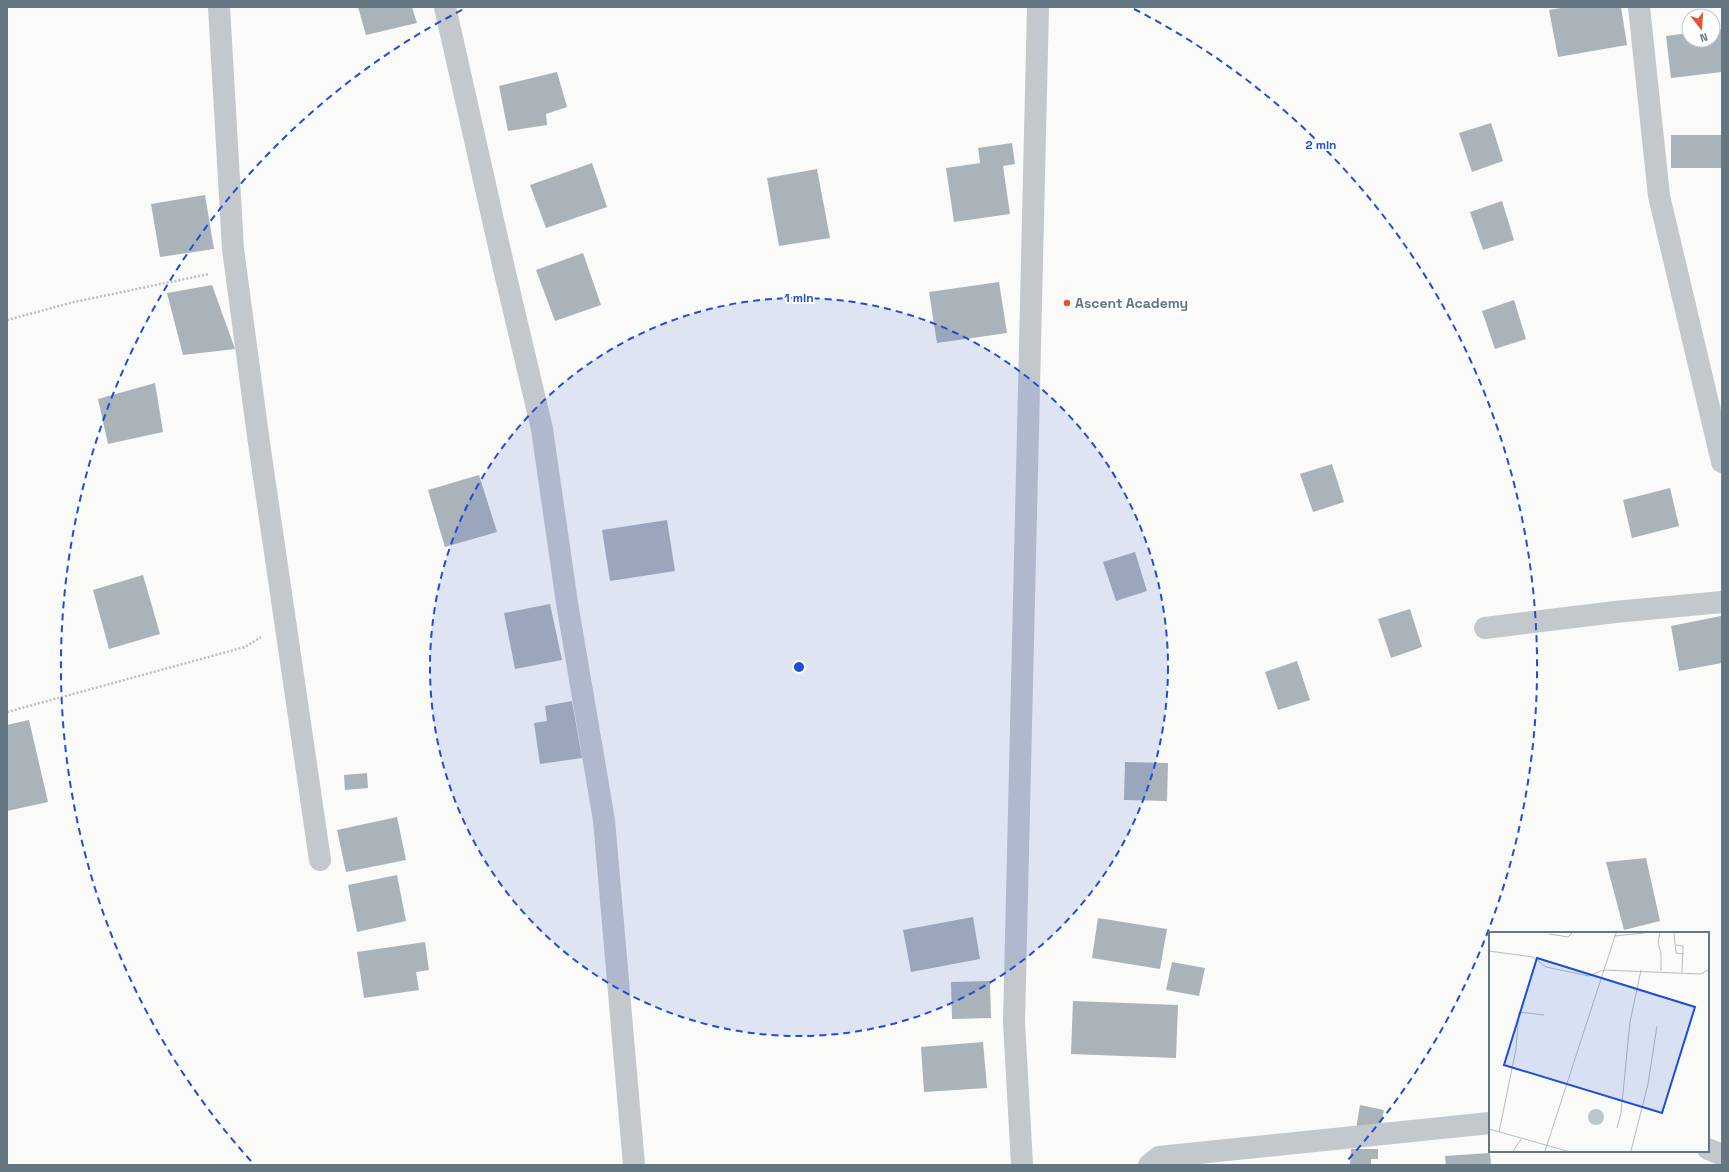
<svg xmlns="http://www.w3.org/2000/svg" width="1729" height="1172" viewBox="0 0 1729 1172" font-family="'Space Grotesk',sans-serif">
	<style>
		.building { fill: #aab3b9 }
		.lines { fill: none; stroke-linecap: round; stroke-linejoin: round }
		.path { stroke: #bbbfc2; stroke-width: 2.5; stroke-dasharray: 2 2; stroke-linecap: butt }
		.minor { stroke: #c3c8cc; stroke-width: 22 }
		.ring { fill: none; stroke: #1d4ed8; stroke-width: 2; stroke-dasharray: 7 5 }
		.poi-dot { fill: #e4572e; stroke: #fff; stroke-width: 1.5 }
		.labels { text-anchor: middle; stroke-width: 4; stroke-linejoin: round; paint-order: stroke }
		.poi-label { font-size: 14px; font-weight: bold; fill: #657683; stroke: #fff; text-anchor: start }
		.inset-road { fill: none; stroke: #b5bdc2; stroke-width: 1 }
		.view { fill: #1d4ed8; fill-opacity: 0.15; stroke: #1d4ed8; stroke-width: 2 }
		.inset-edge { fill: none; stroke: #657683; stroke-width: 2 }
		.centre { fill: #1d4ed8; stroke: #fff; stroke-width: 2 }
		.ring-label { font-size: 12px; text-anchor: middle; font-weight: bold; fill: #1d4ed8; stroke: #fff; stroke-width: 4; stroke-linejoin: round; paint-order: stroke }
	</style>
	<rect width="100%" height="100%" fill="#fafaf8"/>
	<g class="building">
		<polygon points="358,7 412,7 417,23 366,35"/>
		<polygon points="1566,7 1621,7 1627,45 1558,57 1549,10"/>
		<polygon points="1722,29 1722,72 1671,78 1666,36 1689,33 1689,40 1713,40 1713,30"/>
		<polygon points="557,72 567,107 546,114 547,125 508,131 499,86"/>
		<polygon points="1491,123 1503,161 1472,172 1459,133"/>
		<rect x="1671" y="135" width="51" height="33"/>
		<polygon points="1012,143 1015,164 1003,166 1010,214 954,222 946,168 980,163 978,148"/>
		<polygon points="592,163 607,207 546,228 530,185"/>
		<polygon points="817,169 830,238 779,246 767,178"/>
		<polygon points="205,195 214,249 160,257 151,204"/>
		<polygon points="1502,201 1514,240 1483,250 1470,212"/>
		<polygon points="583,253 601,305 555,321 536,270"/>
		<polygon points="999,282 1007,333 937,343 929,292"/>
		<polygon points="212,285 235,349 183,355 167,293"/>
		<polygon points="1514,300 1526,339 1495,349 1482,311"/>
		<polygon points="155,383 163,432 108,444 98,399"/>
		<polygon points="1332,464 1344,502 1313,512 1300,474"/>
		<polygon points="479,475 497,532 445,547 428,490"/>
		<polygon points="1670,488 1679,526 1632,538 1623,500"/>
		<polygon points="667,520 675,571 610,581 602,530"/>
		<polygon points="1135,552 1147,591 1116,601 1103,562"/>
		<polygon points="143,575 160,634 109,649 93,590"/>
		<polygon points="550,604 562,660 515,669 504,613"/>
		<polygon points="1410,609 1422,647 1391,658 1378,619"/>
		<polygon points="1721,616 1722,663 1679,671 1671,626"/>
		<polygon points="1297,661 1310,700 1278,710 1265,672"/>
		<polygon points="572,701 582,758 540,764 534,723 547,721 545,706"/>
		<polygon points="29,720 48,802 7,811 7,725"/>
		<polygon points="1125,762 1168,763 1167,801 1124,800"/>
		<polygon points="367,773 368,788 345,790 344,775"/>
		<polygon points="397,817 406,860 346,872 337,830"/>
		<polygon points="1646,858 1660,921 1624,930 1606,862"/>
		<polygon points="397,875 406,921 357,932 348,885"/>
		<polygon points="973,917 980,959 911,972 903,930"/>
		<polygon points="1098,918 1167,929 1160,969 1092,958"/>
		<polygon points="425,942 429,970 416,972 419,990 364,998 357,952"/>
		<polygon points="1172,962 1205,968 1199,996 1166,990"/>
		<polygon points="990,981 991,1018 952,1019 951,982"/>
		<polygon points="1073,1001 1178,1005 1176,1058 1071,1054"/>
		<polygon points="983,1042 987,1088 924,1092 921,1047"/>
		<polygon points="1360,1105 1384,1110 1378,1138 1355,1135"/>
		<polygon points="1351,1149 1378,1149 1378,1159 1371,1159 1371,1165 1350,1165"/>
		<polygon points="1490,1153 1491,1165 1446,1165 1445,1156"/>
	</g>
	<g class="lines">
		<g class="path">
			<polyline points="7,320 74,302 209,274"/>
			<polyline points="7,712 245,647 261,637"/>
		</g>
		<g class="minor">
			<polyline points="219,7 233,249 259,443 320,860"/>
			<polyline points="445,7 505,273 542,429 567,603 604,820 634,1165"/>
			<polyline points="1639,7 1659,196 1722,462"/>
			<polyline points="1485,628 1615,612 1722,602"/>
			<polyline points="1708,1149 1722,1155"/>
			<polyline points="1022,1165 1014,1022 1038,7"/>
			<polyline points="1149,1165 1159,1157 1490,1123"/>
		</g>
	</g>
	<circle cx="799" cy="667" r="369" fill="#1d4ed8" fill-opacity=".12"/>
	<g class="ring">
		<circle cx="799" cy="667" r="369"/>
		<path d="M251 1161A738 738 0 0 1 464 9M1134 9A738 738 0 0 1 1347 1161"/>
	</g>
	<circle class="poi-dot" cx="1067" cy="303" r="4"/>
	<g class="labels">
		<g class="poi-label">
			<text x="1075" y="308">Ascent Academy</text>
		</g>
	</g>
	<g transform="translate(1489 932)">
		<rect width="220" height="220" fill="#fafaf8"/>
		<path d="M99 185a8 8 0 1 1 16 0a8 8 0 1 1-16 0Z" fill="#bbc7cb"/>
		<path class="inset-road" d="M171,1L169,10L172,22V39M185,1L187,21L195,22M60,2L79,5L83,1M125,4L155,1M187,13L194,14L193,41M0,19L44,25L57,35L100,44L114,38L212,42L220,37M128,196L132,181L141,90L152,38M0,197L78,219M10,200L27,117L30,80L55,83M24,219L33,206M56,219L127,1M142,219L159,152L168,94"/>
		<path class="view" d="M48,26L206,75L173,181L15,133Z"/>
		<rect width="220" height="220" class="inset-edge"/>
	</g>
	<circle cx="799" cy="667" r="6" class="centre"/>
	<g class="ring-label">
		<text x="1321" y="149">2 min</text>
		<text x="799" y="302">1 min</text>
	</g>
	<rect width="1729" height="1172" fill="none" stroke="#657683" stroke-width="16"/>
	<g transform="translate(1701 28) rotate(163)"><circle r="19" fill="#ffffff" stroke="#c1c8cd"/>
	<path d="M0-3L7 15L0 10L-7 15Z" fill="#e4572e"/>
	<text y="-6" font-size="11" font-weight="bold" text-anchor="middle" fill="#657683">N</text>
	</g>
</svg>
